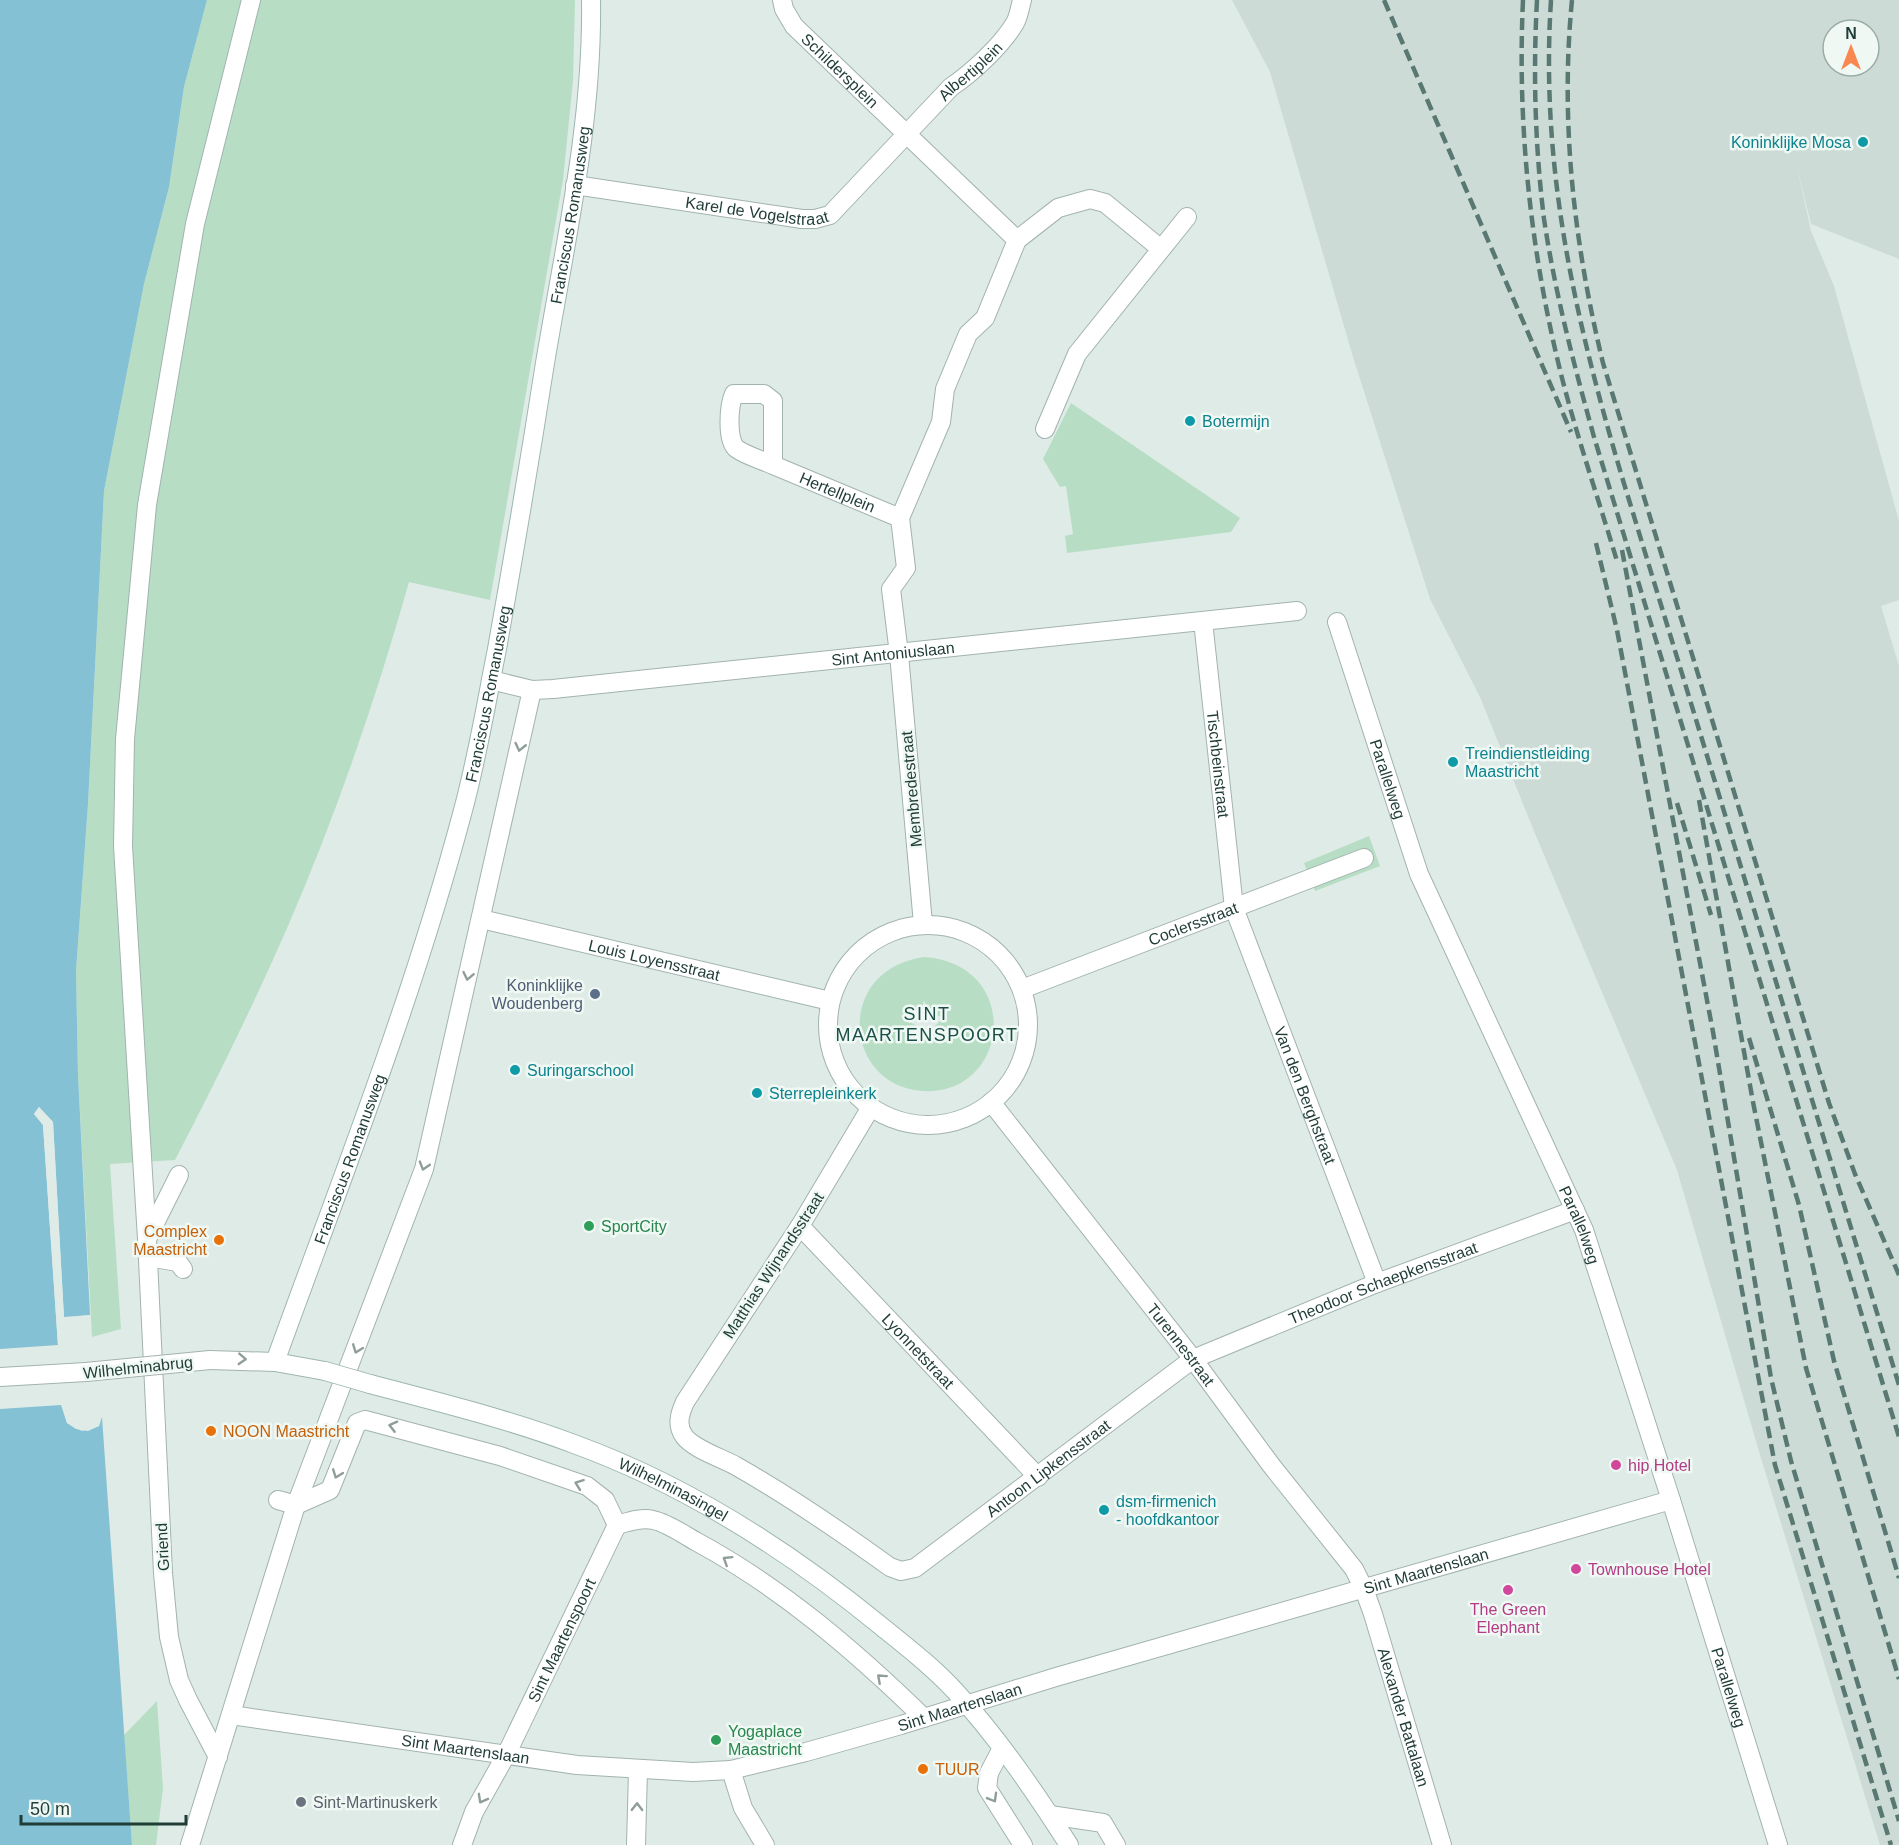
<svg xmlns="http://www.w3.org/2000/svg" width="1899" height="1845" viewBox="0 0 1899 1845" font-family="Arial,sans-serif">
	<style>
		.built { fill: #cddbd6; fill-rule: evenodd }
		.green { fill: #b7dec4; fill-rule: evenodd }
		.water { fill: #84c1d4 }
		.pier { fill: #dfebe7 }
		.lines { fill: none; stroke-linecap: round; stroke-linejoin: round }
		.street-casing { stroke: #a2b3af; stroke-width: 20 }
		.secondary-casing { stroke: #9db7b0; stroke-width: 20 }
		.street { stroke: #fff; stroke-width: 18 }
		.secondary { stroke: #fff; stroke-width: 18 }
		.rail { stroke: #597872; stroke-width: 4.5; stroke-dasharray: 12 6; stroke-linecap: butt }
		.street-bridge-casing { stroke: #a2b3af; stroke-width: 20; stroke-linecap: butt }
		.secondary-bridge-casing { stroke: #9db7b0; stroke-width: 20; stroke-linecap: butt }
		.street-bridge { stroke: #fff; stroke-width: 18 }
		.secondary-bridge { stroke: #fff; stroke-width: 18 }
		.oneway { stroke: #8f9e9b }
		.culture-dot { fill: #0f9aa8; stroke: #f0f8f4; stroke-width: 2 }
		.service-dot { fill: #5c6f8a; stroke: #f0f8f4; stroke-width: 2 }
		.leisure-dot { fill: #2e9e5b; stroke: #f0f8f4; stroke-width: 2 }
		.food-dot { fill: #e8710a; stroke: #f0f8f4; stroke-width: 2 }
		.hotel-dot { fill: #d1479c; stroke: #f0f8f4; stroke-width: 2 }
		.worship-dot { fill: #6b7280; stroke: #f0f8f4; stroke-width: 2 }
		.labels { text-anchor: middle; stroke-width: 5; stroke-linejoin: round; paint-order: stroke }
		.street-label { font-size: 16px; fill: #1f3c37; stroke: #f0f8f4 }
		.culture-label { font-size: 16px; fill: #0d838f; stroke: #f0f8f4; text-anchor: start }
		.service-label { font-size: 16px; fill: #4e5e75; stroke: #f0f8f4; text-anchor: end }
		.leisure-label { font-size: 16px; fill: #27864d; stroke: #f0f8f4; text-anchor: start }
		.food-label { font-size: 16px; fill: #c56008; stroke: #f0f8f4; text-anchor: start }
		.hotel-label { font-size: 16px; fill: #b23c85; stroke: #f0f8f4; text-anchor: start }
		.worship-label { font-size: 16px; fill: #5b616d; stroke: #f0f8f4; text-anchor: start }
		.neighbourhood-label { font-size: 18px; letter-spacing: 1.5px; fill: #1a4f47; stroke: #f0f8f4 }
	</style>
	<rect width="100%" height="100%" fill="#dfebe7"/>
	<path class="built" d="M1232,0H1899V259L1811,224L1797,167L1811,231L1834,286L1899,521V600L1881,606L1899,666V1845H1880L1760,1455L1677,1170L1536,836L1480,697L1430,599L1353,357L1270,72ZM1833,30H1869V66H1833Z"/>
	<g class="green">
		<path d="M207,0H575L573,81L563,180L490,600L409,582C376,699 336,815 288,926C253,1006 215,1083 175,1160L110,1164L121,1329L92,1337L78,1075L76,971L88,804L104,491L144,284L169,187L184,87Z"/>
		<polygon points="1071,403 1240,518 1231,532 1067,553 1065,536 1073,534 1066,486 1060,487 1043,459"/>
		<polygon points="1369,836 1380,866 1315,891 1304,863"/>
		<path d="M924,957C1024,964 1010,1096 923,1091C844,1087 833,970 924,957ZM924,1000L930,1017L946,1015L935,1026L941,1040L926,1030L913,1043L917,1026L904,1019L920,1017Z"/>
		<polygon points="157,1701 163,1788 156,1845 132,1845 124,1735"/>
	</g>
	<polygon class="water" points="0,0 207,0 184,87 169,187 144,284 104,491 88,804 76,971 78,1075 90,1315 64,1318 53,1122 39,1107 34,1114 43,1125 62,1405 67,1423 82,1431 99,1426 102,1417 132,1845 0,1845"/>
	<polygon class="pier" points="39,1107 53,1122 64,1317 90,1315 90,1318 64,1321 61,1319 50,1124 39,1112 37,1114 46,1125 65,1404 70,1421 82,1428 96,1424 101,1414 99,1426 88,1431 76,1429 67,1423 61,1405 0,1409 0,1349 58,1345 43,1125 34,1114"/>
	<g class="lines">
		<g class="street-casing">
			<g id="street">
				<path id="s1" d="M782,0L784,9L794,26L1017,240"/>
				<path id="s2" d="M575,185L802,219H815L830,215L951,87C972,73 1002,45 1015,23C1019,16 1020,7 1022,0"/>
				<polyline points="1045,429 1077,354 1187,217"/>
				<path id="s3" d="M773,465C762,460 747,456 737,449C726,441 729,405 734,394H764L773,401V465L900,518"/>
				<path id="s4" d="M1203,621L1234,908L1377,1283"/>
				<path id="s5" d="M1337,622L1419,874L1584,1230L1671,1500L1778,1845"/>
				<path id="s6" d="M491,680L532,690L553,689L1297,611"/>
				<path id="s7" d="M481,919L830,1001"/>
				<polyline points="923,924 899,654 891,589 906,568 900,518 941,422 945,389 968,334 985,318 1017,240 1058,208 1090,199 1105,203 1161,249"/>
				<circle cx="928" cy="1025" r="100"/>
				<path id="s8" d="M1022,989L1364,858"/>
				<path id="s9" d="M991,1102L1193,1359L1271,1465L1354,1569L1364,1589L1373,1614L1442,1845"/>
				<path id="s10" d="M871,1107L800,1226L685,1402C680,1413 676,1425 684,1436C693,1449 722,1458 736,1466C789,1496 840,1531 890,1567L901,1571L915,1568L1193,1359L1377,1283L1575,1210"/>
				<path id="s11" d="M800,1226L1038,1477"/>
				<polyline points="148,1237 179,1175"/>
				<polyline points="148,1257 178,1262 183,1269"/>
				<polyline points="210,1360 275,1362"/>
				<polyline points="0,1377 86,1372"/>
				<polyline points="278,1500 296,1505"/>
				<polyline points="296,1505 330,1490 357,1423 365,1420 500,1456 587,1486 605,1500 617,1525"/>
				<path d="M617,1525C628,1522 641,1517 653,1520C668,1523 684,1535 697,1542C782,1588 855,1651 924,1718"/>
				<path id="s12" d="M231,1715L577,1765L693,1772L731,1770L806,1752L901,1725L1056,1677L1671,1500"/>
				<polyline points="1002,1748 989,1773 987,1788 1023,1845"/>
				<polyline points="218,1757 188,1700 179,1680 169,1637 163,1573 147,1239 123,846 125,739 147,505 195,224 251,0"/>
				<polyline points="731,1770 743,1808 765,1845"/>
				<polyline points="1050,1815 1103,1823 1116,1845"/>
				<polyline points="190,1845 296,1505 424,1169 532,690"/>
				<path id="s13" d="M462,1845L474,1812L506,1755L617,1525"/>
				<polyline points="636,1845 638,1770"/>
			</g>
		</g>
		<g class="secondary-casing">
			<g id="secondary">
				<path id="s14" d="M325,1371L275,1362C341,1180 412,1001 462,814C477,760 486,704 497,649C514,554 530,459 545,363C565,243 593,122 591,0"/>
				<path id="s15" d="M370,1384C438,1402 508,1419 574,1444C687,1485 788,1550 881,1626C907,1647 933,1667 956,1692C999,1739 1035,1792 1069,1845"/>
			</g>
		</g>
		<use href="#street" class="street"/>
		<use href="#secondary" class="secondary"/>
		<g class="rail">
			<polyline points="1384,0 1571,432"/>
			<path d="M1523,0C1517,127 1531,255 1562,378C1578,440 1599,501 1617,561"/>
			<path d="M1537,0C1533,73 1535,146 1544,219C1555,293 1574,365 1594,437L1899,1437"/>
			<path d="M1551,0C1540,167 1575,318 1622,477L1899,1385"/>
			<path d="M1572,0C1560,122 1574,244 1603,363L1829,1103L1855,1174L1899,1275"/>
			<polyline points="1596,543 1617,630 1775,1465 1891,1845"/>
			<polyline points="1622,550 1713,1032 1771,1378 1791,1461 1899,1821"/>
			<polyline points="1699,800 1753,1102 1806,1368 1899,1679"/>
			<polyline points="1677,803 1711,915"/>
			<polyline points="1749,1038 1799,1205 1834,1361 1899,1578"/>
		</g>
		<g class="street-bridge-casing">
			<polyline id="street-bridge" points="86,1372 210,1360"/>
		</g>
		<g class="secondary-bridge-casing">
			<polyline id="secondary-bridge" points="325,1371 370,1384"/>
		</g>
		<use href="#street-bridge" class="street-bridge"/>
		<use href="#secondary-bridge" class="secondary-bridge"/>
	</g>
	<defs><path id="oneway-chevron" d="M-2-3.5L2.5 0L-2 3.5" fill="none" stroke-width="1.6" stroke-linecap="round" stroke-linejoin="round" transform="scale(1.5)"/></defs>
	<g class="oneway">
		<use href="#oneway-chevron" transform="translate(520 747) rotate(103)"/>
		<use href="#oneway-chevron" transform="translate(468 976) rotate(102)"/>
		<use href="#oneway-chevron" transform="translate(424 1166) rotate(107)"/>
		<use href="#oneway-chevron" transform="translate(357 1349) rotate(111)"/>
		<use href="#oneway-chevron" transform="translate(242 1359) rotate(3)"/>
		<use href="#oneway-chevron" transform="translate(393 1426) rotate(-166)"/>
		<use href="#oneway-chevron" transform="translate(337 1474) rotate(111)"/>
		<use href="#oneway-chevron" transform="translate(579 1484) rotate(-160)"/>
		<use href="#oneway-chevron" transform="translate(727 1560) rotate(-148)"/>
		<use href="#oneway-chevron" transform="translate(881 1678) rotate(-138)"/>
		<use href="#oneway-chevron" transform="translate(993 1798) rotate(60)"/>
		<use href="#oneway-chevron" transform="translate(482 1799) rotate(119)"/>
		<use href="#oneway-chevron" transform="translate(637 1807) rotate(-89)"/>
	</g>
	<g class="culture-dot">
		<circle cx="1863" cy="142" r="6"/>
		<circle cx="1190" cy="421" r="6"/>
		<circle cx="1453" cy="762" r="6"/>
		<circle cx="515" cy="1070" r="6"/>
		<circle cx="757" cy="1093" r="6"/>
		<circle cx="1104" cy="1510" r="6"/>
	</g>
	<circle class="service-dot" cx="595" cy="994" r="6"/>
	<g class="leisure-dot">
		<circle cx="589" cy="1226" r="6"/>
		<circle cx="716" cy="1740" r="6"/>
	</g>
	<g class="food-dot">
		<circle cx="219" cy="1240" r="6"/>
		<circle cx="211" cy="1431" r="6"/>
		<circle cx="923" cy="1769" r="6"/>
	</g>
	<g class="hotel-dot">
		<circle cx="1616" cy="1465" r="6"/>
		<circle cx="1576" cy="1569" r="6"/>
		<circle cx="1508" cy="1590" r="6"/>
	</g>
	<circle class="worship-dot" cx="301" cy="1802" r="6"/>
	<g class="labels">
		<g class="street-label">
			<text dy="6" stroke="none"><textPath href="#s1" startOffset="93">Schildersplein</textPath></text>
			<text dy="6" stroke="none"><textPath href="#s2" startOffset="459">Albertiplein</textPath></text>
			<text dy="6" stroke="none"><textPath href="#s2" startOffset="184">Karel de Vogelstraat</textPath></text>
			<text dy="6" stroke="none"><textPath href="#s14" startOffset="1239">Franciscus Romanusweg</textPath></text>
			<text dy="6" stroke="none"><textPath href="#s3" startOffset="272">Hertellplein</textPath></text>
			<text dy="6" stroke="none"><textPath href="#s6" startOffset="405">Sint Antoniuslaan</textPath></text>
			<text dy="6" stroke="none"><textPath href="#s14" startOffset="753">Franciscus Romanusweg</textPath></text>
			<text dy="6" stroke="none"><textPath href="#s4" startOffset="144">Tischbeinstraat</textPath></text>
			<text dy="6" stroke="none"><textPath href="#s5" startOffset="165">Parallelweg</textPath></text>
			<text transform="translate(911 789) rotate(-95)" y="6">Membredestraat</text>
			<text dy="6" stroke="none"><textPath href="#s8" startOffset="183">Coclersstraat</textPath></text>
			<text dy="6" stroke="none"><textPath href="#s7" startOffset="178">Louis Loyensstraat</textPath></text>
			<text dy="6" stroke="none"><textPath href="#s4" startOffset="489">Van den Berghstraat</textPath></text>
			<text dy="6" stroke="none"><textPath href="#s14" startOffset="267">Franciscus Romanusweg</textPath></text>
			<text dy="6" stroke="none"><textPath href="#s5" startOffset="651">Parallelweg</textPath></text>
			<text transform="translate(773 1265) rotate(-57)" y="6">Matthias Wijnandsstraat</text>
			<text dy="6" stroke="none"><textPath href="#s10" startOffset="1208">Theodoor Schaepkensstraat</textPath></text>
			<text dy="6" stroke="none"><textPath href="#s9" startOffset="308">Turennestraat</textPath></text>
			<text dy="6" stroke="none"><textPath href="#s11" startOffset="172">Lyonnetstraat</textPath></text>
			<text transform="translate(138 1367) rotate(-6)" y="6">Wilhelminabrug</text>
			<text dy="6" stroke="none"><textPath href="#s10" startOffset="822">Antoon Lipkensstraat</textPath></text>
			<text dy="6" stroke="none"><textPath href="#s15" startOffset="322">Wilhelminasingel</textPath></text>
			<text transform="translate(162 1547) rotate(-93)" y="6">Griend</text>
			<text dy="6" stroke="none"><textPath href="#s12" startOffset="1227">Sint Maartenslaan</textPath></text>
			<text dy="6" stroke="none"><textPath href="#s13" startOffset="228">Sint Maartenspoort</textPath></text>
			<text dy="6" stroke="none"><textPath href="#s5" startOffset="1137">Parallelweg</textPath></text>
			<text dy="6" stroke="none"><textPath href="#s12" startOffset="741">Sint Maartenslaan</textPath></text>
			<text dy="6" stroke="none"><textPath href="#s9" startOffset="748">Alexander Battalaan</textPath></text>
			<text dy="6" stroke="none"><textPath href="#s12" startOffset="237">Sint Maartenslaan</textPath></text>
		</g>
		<g class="culture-label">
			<text x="1851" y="148" text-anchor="end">Koninklijke Mosa</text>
			<text x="1202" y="427">Botermijn</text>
			<text x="1465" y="759">Treindienstleiding<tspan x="1465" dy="18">Maastricht</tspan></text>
			<text x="527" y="1076">Suringarschool</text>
			<text x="769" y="1099">Sterrepleinkerk</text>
			<text x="1116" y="1507">dsm-firmenich<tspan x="1116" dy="18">- hoofdkantoor</tspan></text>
		</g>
		<g class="service-label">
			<text x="583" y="991">Koninklijke<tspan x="583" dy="18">Woudenberg</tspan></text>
		</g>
		<g class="leisure-label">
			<text x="601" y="1232">SportCity</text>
			<text x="728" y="1737">Yogaplace<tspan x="728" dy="18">Maastricht</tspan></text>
		</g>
		<g class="food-label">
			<text x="207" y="1237" text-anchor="end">Complex<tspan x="207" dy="18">Maastricht</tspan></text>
			<text x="223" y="1437">NOON Maastricht</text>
			<text x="935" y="1775">TUUR</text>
		</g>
		<g class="hotel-label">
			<text x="1628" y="1471">hip Hotel</text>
			<text x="1588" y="1575">Townhouse Hotel</text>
			<text x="1508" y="1615" text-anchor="middle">The Green<tspan x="1508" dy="18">Elephant</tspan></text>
		</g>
		<g class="worship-label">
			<text x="313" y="1808">Sint-Martinuskerk</text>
		</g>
		<g class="neighbourhood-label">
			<text x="927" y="1020">SINT<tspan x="927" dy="21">MAARTENSPOORT</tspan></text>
		</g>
	</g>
	<g transform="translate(1851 48)"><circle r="28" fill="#f0f8f4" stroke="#9cada8" stroke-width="1.5"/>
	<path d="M0-4.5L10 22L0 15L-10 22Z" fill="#f98750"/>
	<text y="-9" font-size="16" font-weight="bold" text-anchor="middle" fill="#1f3c37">N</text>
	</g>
	<path d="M21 1815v9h165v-9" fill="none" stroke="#1f3c37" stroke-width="3"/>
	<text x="30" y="1815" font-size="18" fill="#1f3c37" stroke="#f0f8f4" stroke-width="4.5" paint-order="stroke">50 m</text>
</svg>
